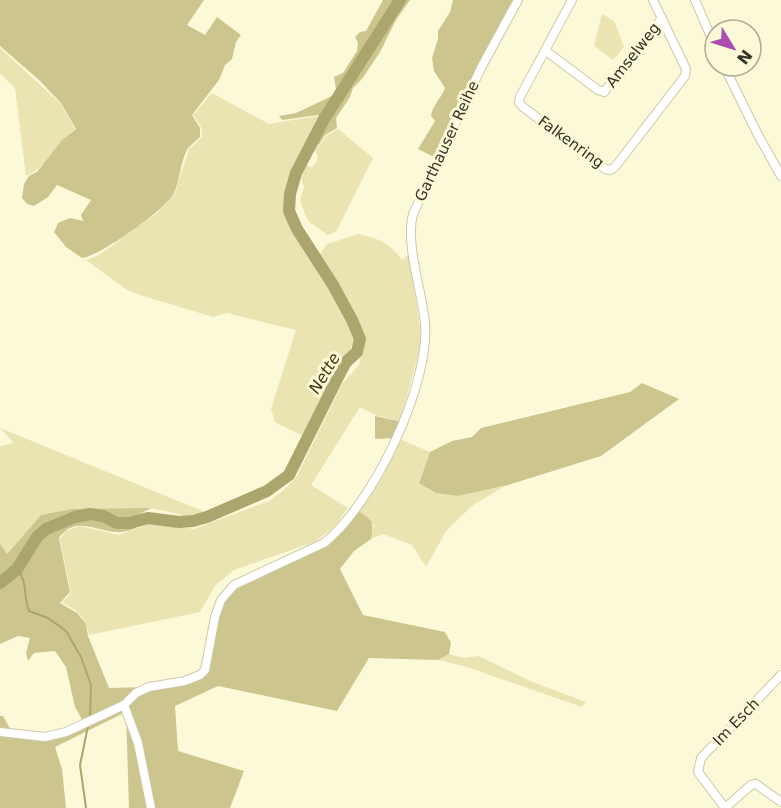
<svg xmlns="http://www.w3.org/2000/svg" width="781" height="808" viewBox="0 0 781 808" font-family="'DejaVu Sans',sans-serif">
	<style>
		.green { fill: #e9e4b2 }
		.forest { fill: #ccc68e }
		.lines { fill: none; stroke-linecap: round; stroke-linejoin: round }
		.stream { stroke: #aba56e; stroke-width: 2 }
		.river { stroke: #aba56e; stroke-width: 12 }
		.minor-casing { stroke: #ccc9a9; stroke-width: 10 }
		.minor { stroke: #fff; stroke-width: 8 }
		.labels { text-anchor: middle; stroke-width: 6; stroke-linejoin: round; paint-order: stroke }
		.street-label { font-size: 15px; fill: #353427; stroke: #fcf9d8 }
		.water-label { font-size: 16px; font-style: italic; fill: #3f3a0d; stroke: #fcf9d8 }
	</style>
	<rect width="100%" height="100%" fill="#fcf9d8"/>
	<g class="green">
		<polygon points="602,14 614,21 624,47 613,60 594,46"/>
		<path d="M0,48L61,104L75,129C56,143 46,168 26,176L15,88L0,73Z"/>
		<path d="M212,93L269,124L317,116L319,119C300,155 282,179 291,222L355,331L356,338L305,437L275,422L271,409L296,330L227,313L213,317L143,296L127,290L86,260L99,255L157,213L174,195L189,149L202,137L201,127L193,115Z"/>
		<path d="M338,129L373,158L336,232L328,235L309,222L304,212L300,200L304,187L301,178L306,165L311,167C317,164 318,160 317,153L313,150L317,143L320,146L326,136Z"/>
		<path d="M359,234C381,240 388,241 402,260L409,254L421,333L418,356L400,421L375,415L360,407L311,485L348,508L334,527L314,542L234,570L215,586L200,612L89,635C87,619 77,609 62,603L71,593L60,539L66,531L80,526L119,535L150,523L194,529L269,501L284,490L297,476L342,384L359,365L364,338L335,283L318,257L327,244Z"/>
		<polygon points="0,428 205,512 187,516 151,508 41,515 6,555 0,544 0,446 14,443"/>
		<polygon points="397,438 430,452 419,482 458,496 505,486 473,505 446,531 426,567 412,545 383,534 371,539 374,525 354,509"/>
		<polygon points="449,654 464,658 479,656 530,681 586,702 582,707 467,667 438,660"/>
	</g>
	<g class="forest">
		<path d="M0,0H204L187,25L205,35L217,17L241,35L236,42L232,59L225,65L219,80L192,115L200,128V137C196,141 190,145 187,150C180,163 180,182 173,195C163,211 100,256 82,258L66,247L54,232L58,223L70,218L83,221L81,215L91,200L57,185L48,197L34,206L27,204L22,198L24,184L29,176L37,172L62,140L76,129L61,103L39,80L0,46Z"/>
		<polygon points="383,0 410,0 396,20 380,52 362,79 353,88 350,97 336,118 337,128 325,135 319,145 316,141 320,118 318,115 282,120 279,116 296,113 332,96 336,89 334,77 343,73 357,51 358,43 355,37 360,32 366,31"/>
		<path d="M453,0H513L477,66L434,157L418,149L435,121L431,116C433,104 441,99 445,88L434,71L432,58L438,39V31L450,12Z"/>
		<polygon points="642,383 679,399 601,456 508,485 458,496 436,493 419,483 430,452 452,441 472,437 481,428 630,392"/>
		<polygon points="375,416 403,422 397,438 375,439"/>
		<path d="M151,508L136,516V528C130,530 123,533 117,532C95,531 75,515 59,538L70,592L60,603L77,613L86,624L88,636L109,688L149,687L200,675L215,617L227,592L313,549L354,509C371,519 375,519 371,539L354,551L340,569L363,615L445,632L451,643L449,654L438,660L369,658L337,711L218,686L175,706L178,751L244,771L230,808H129L126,712L55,747L62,769L66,808H0V716H3L13,734L45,737L84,723L75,707L66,667L55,651L34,653L28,661L26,653L30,638L18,636L0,644V544L7,554L41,515L72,509Z"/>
	</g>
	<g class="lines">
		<g class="stream">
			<path d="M17,569C28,581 23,597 29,611L48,618L66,631L81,657L91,685L90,717"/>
			<polyline points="86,808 80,765 88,726"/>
		</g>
		<polyline class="river" points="0,583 17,569 37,537 46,529 75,517 90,514 103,516 117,523 130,523 148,518 179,522 193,521 207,517 267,491 289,475 337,379 346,362 357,352 360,339 352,320 333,285 297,229 289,211 290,194 296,173 324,119 400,0"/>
		<g class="minor-casing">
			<g id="minor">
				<polyline points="572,0 520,97 519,103 523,107 605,169 610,170 615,167 685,76 686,69 653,0"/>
				<polyline points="695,0 715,46"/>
				<polyline points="546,51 598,90 604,92 662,18"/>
				<polyline points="724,66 757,133 781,176"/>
				<polyline points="124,705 138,743 151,808"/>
				<path d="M0,732L45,737L66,732L124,705L136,693L149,687L185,681L200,675L205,670L215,617L221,600L234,585L324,543C373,504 430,386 425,323C422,291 405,244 413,214L481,68L518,0"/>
				<polyline points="725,808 698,772 701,758 781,675"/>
				<polyline points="725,808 751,785 756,784 781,802"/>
			</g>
		</g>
		<use href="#minor" class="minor"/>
	</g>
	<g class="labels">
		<g class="street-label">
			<text transform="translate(633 55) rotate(-52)" y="5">Amselweg</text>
			<text transform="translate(447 141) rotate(-65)" y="5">Garthauser Reihe</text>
			<text transform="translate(571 142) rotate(36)" y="5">Falkenring</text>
			<text transform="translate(736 722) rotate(-46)" y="5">Im Esch</text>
		</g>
		<g class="water-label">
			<text transform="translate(324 373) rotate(-59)" y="6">Nette</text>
		</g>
	</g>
	<g transform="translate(733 48) rotate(128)"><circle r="28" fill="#fcf9d8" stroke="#acaa91" stroke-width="1.5"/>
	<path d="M0-4.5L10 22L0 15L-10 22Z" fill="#ae4bb1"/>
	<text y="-9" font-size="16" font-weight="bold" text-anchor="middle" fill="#353427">N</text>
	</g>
</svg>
